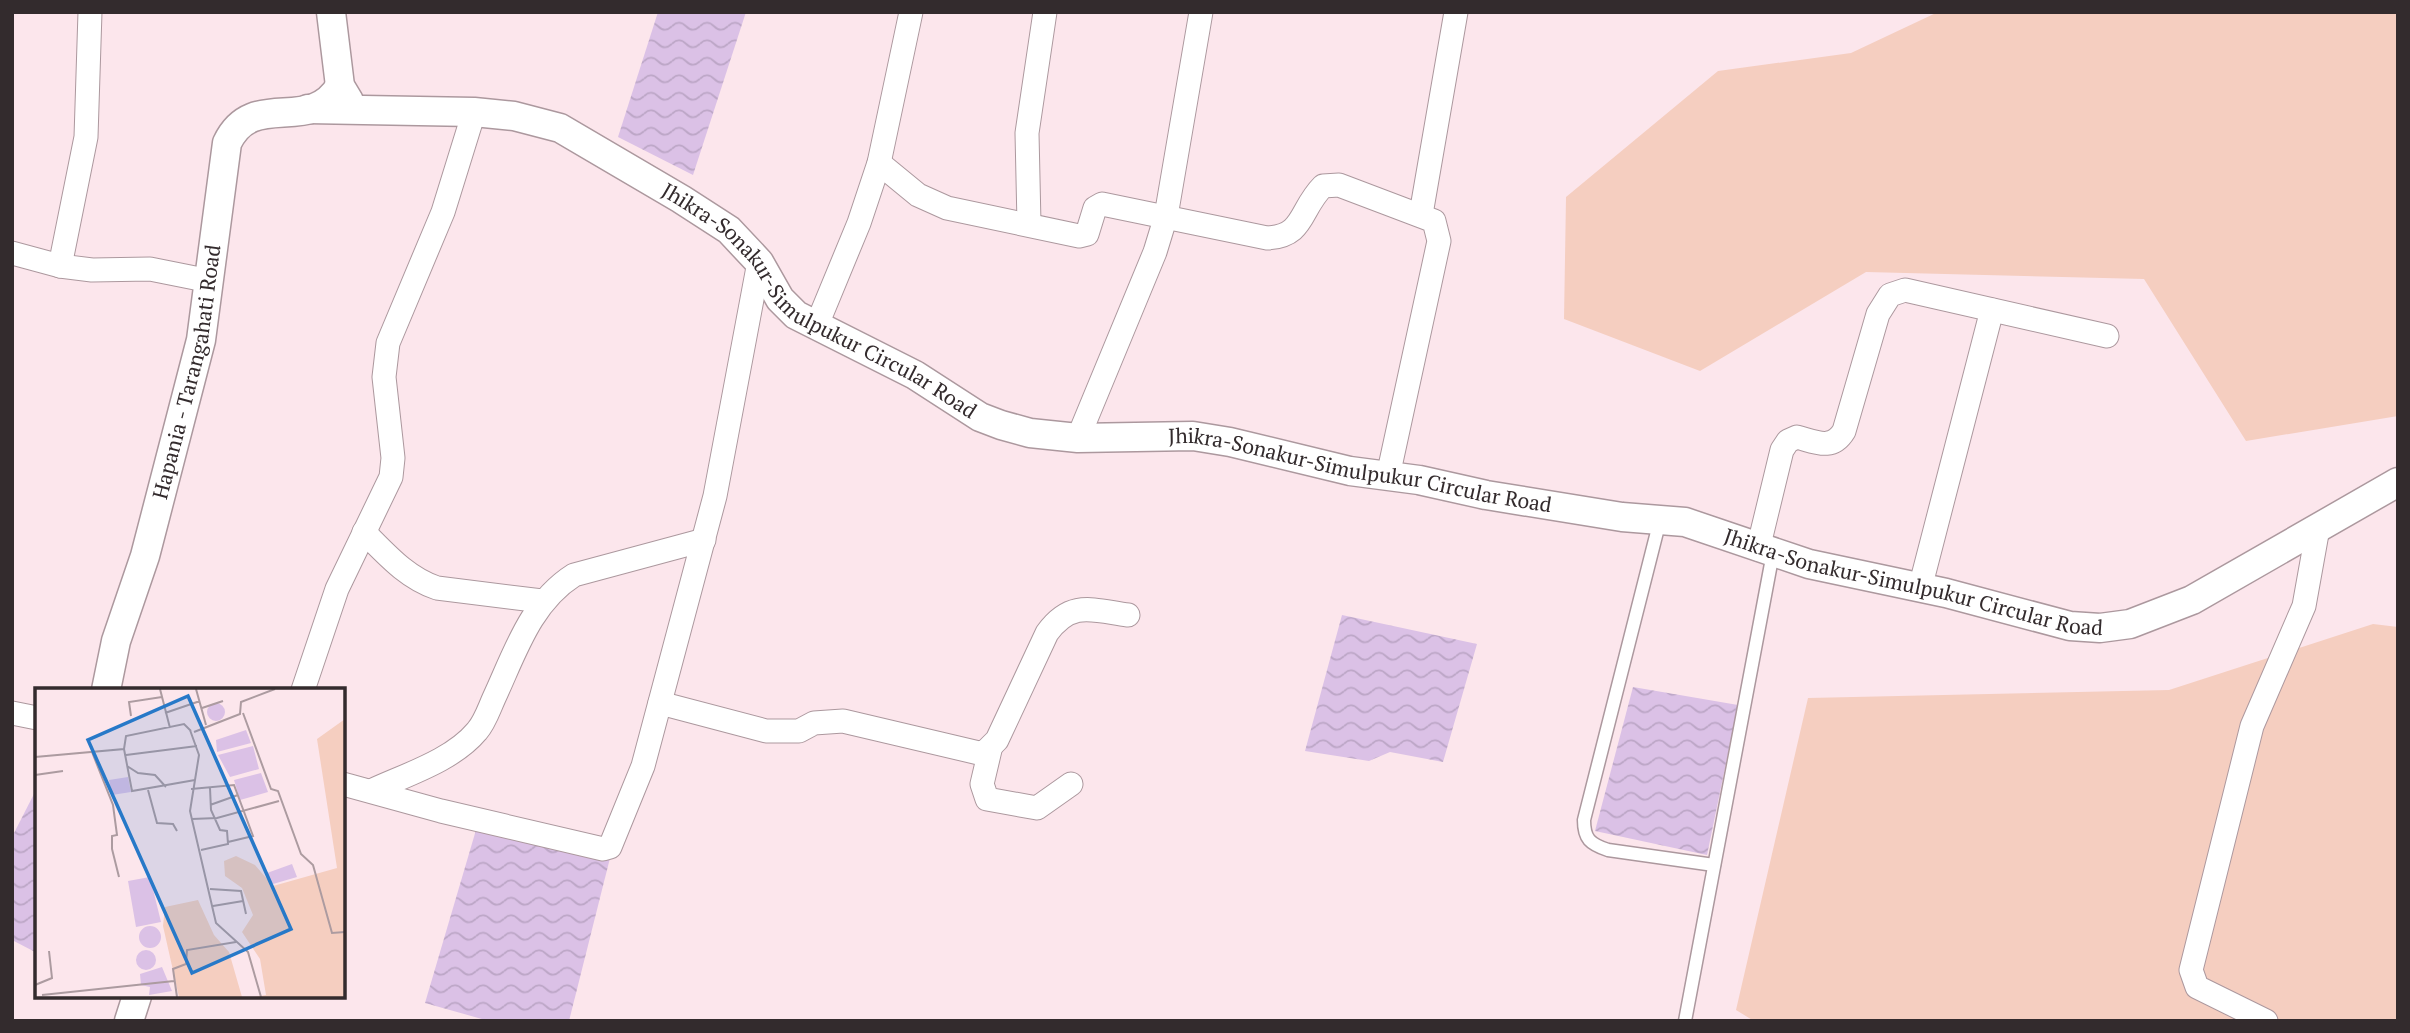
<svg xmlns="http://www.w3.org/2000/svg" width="2410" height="1033" viewBox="0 0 2410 1033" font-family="'PT Serif',serif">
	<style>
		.green { fill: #f5cec0 }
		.water { fill: url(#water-waves) }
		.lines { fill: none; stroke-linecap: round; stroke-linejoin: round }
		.service-casing { stroke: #ac989e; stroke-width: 15 }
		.minor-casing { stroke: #ac989e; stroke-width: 25 }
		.tertiary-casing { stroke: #ac989e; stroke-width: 31 }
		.service { stroke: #fff; stroke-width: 12 }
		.minor { stroke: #fff; stroke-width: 23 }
		.tertiary { stroke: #fff; stroke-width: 28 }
		.labels { text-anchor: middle; stroke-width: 6; stroke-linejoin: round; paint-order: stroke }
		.street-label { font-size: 21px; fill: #332b2d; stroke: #fdf8f9 }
		.inset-road { fill: none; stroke: #ac9ba0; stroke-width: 2 }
		.view { fill: #2779c8; fill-opacity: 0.15; stroke: #2779c8; stroke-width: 3.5 }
		.inset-edge { fill: none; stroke: #332b2d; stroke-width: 3.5 }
	</style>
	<defs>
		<pattern id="water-waves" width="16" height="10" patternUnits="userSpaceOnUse" patternTransform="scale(1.75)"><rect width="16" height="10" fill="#dbc1e6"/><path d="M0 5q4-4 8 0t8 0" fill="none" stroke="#bca6c6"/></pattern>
	</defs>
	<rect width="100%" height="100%" fill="#fce6ec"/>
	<g class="green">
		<polygon points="1938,12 2398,12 2398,416 2246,441 2144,279 1866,272 1700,371 1564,319 1566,197 1718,71 1851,53"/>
		<polygon points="2373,624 2398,627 2398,1021 1754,1021 1736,1010 1808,698 2169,690"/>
	</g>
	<g class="water">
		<polygon points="658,12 746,12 693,175 618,137"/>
		<polygon points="1342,615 1477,644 1443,762 1390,752 1369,761 1305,751"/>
		<polygon points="1633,687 1738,705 1707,855 1595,831"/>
		<polygon points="37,788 37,953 12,940 12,837"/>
		<polygon points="476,830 610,858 569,1021 489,1021 425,1003"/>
	</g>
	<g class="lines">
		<g class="service-casing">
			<g id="service">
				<path d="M1660,520L1584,820C1584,839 1590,844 1608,850L1714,865"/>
				<polyline points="1685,1021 1773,553"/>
			</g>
		</g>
		<g class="minor-casing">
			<g id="minor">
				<path d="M879,163L918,195L947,208L1079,236L1087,234L1095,208L1102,204L1267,238C1305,236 1299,210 1323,186L1339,185L1434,221L1439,241L1388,476"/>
				<polyline points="1421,214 1456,12"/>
				<polyline points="1029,224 1027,133 1045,12"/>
				<polyline points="12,253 60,266 92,270 150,269 210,281"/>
				<polyline points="60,266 86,137 90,12"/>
				<polyline points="816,327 859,223 879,163 911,12"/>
				<polyline points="1078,438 1155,252 1166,216 1201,12"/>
				<path d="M364,532C387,555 407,578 437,588L542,601"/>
				<path d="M1758,549L1782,450L1788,441L1797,437C1816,442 1832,451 1844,431L1878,314L1890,295L1905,290L2107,336"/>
				<polyline points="1920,588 1992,310"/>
				<polyline points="303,690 337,589 391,477 393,458 384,377 388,343 443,212 474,112"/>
				<path d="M660,703L766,731H799L814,723L843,721L983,754L997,740L1047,633C1071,600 1092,610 1128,615"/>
				<polyline points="12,713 37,718"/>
				<polyline points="990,750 982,784 987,799 1037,808 1071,784"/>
				<polyline points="343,784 441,811 603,849 610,847 643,766 715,496 759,262"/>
				<path d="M371,791C405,775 452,761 477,731C485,722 489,709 494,698C515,653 530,603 574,575L704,540"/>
				<polyline points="2266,1021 2197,987 2191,970 2252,726 2304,606 2318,528"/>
			</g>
		</g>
		<g class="tertiary-casing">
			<g id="tertiary">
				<polyline points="331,12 340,86 349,101"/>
				<path id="s1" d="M308,109L474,112L514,116L560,128L681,199L729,230L759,262L780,299L796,315L915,375L980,417L1001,425L1030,433L1078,438L1193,436L1230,442L1350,471L1419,480L1486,495L1622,517L1685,522L1809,564L1946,593L2070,626L2100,628L2130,624L2192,600L2398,482"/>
				<path id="s2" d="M106,690L116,641L145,556L201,340L227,143C253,88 310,136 340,86"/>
				<polyline points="129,1021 137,996"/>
			</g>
		</g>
		<use href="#service" class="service"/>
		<use href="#minor" class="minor"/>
		<use href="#tertiary" class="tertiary"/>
	</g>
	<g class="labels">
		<g class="street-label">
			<text dy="7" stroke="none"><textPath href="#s1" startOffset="569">Jhikra-Sonakur-Simulpukur Circular Road</textPath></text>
			<text dy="7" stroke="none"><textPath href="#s2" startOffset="329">Hapania - Tarangahati Road</textPath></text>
			<text dy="7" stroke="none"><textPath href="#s1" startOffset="1157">Jhikra-Sonakur-Simulpukur Circular Road</textPath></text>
			<text dy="7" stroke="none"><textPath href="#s1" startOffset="1724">Jhikra-Sonakur-Simulpukur Circular Road</textPath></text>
		</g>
	</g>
	<g transform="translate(35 688)">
		<rect width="310" height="310" fill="#fce6ec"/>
		<path d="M310,31V309H219L231,307L225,271L207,244L218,227L207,200L190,188L189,173L201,168L220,177L238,198L302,180L282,51ZM163,212L179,247L194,264L207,309H144L128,238L130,219Z" fill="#f5cec0"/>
		<path d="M172 24a9 9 0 1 1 18 0a9 9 0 1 1-18 0ZM211,42L216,55L182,64L181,52ZM218,58L224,81L195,89L183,67ZM226,85L233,104L205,112L199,92ZM93,89L96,104L77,107L74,92ZM257,176L262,189L238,196L232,185ZM115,189L126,234L101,239L93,193ZM104 249a11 11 0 1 1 22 0a11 11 0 1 1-22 0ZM101 272a10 10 0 1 1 20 0a10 10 0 1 1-20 0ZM127,279L137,303L114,307L115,299L106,297L105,286Z" fill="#dbc1e6"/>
		<path class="inset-road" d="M125,1L135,40M161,1L171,37M167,20L188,13M130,25L165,13M208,25L236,101L243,103L266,166L278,177L297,245L310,244M96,28L94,14L127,9M155,42L164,67L155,123L181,235L213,264L226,309M159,44L205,26L206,14L240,1M89,61L97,103L160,92M57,64L78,117L82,147L77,148V161L84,189M91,67L162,58M0,69L89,61L91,48L149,36L156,43M92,78L103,85L120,87L131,99M0,87L28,83M156,101L199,97L218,148L193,154M113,102L122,135L138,136L142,143M175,117L203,107M157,131L182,130L244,113M166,162L193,156L192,143L185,142L176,122L175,100M175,201L206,203L211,226M178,218L208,213M0,297L17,290L14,263M7,307L139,293M142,309L138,281L151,276L152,262L201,254"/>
		<path class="view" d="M153,8L256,241L157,285L53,52Z"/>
		<rect width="310" height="310" class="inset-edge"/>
	</g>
	<rect width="2410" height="1033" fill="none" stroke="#332b2d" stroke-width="28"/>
</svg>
